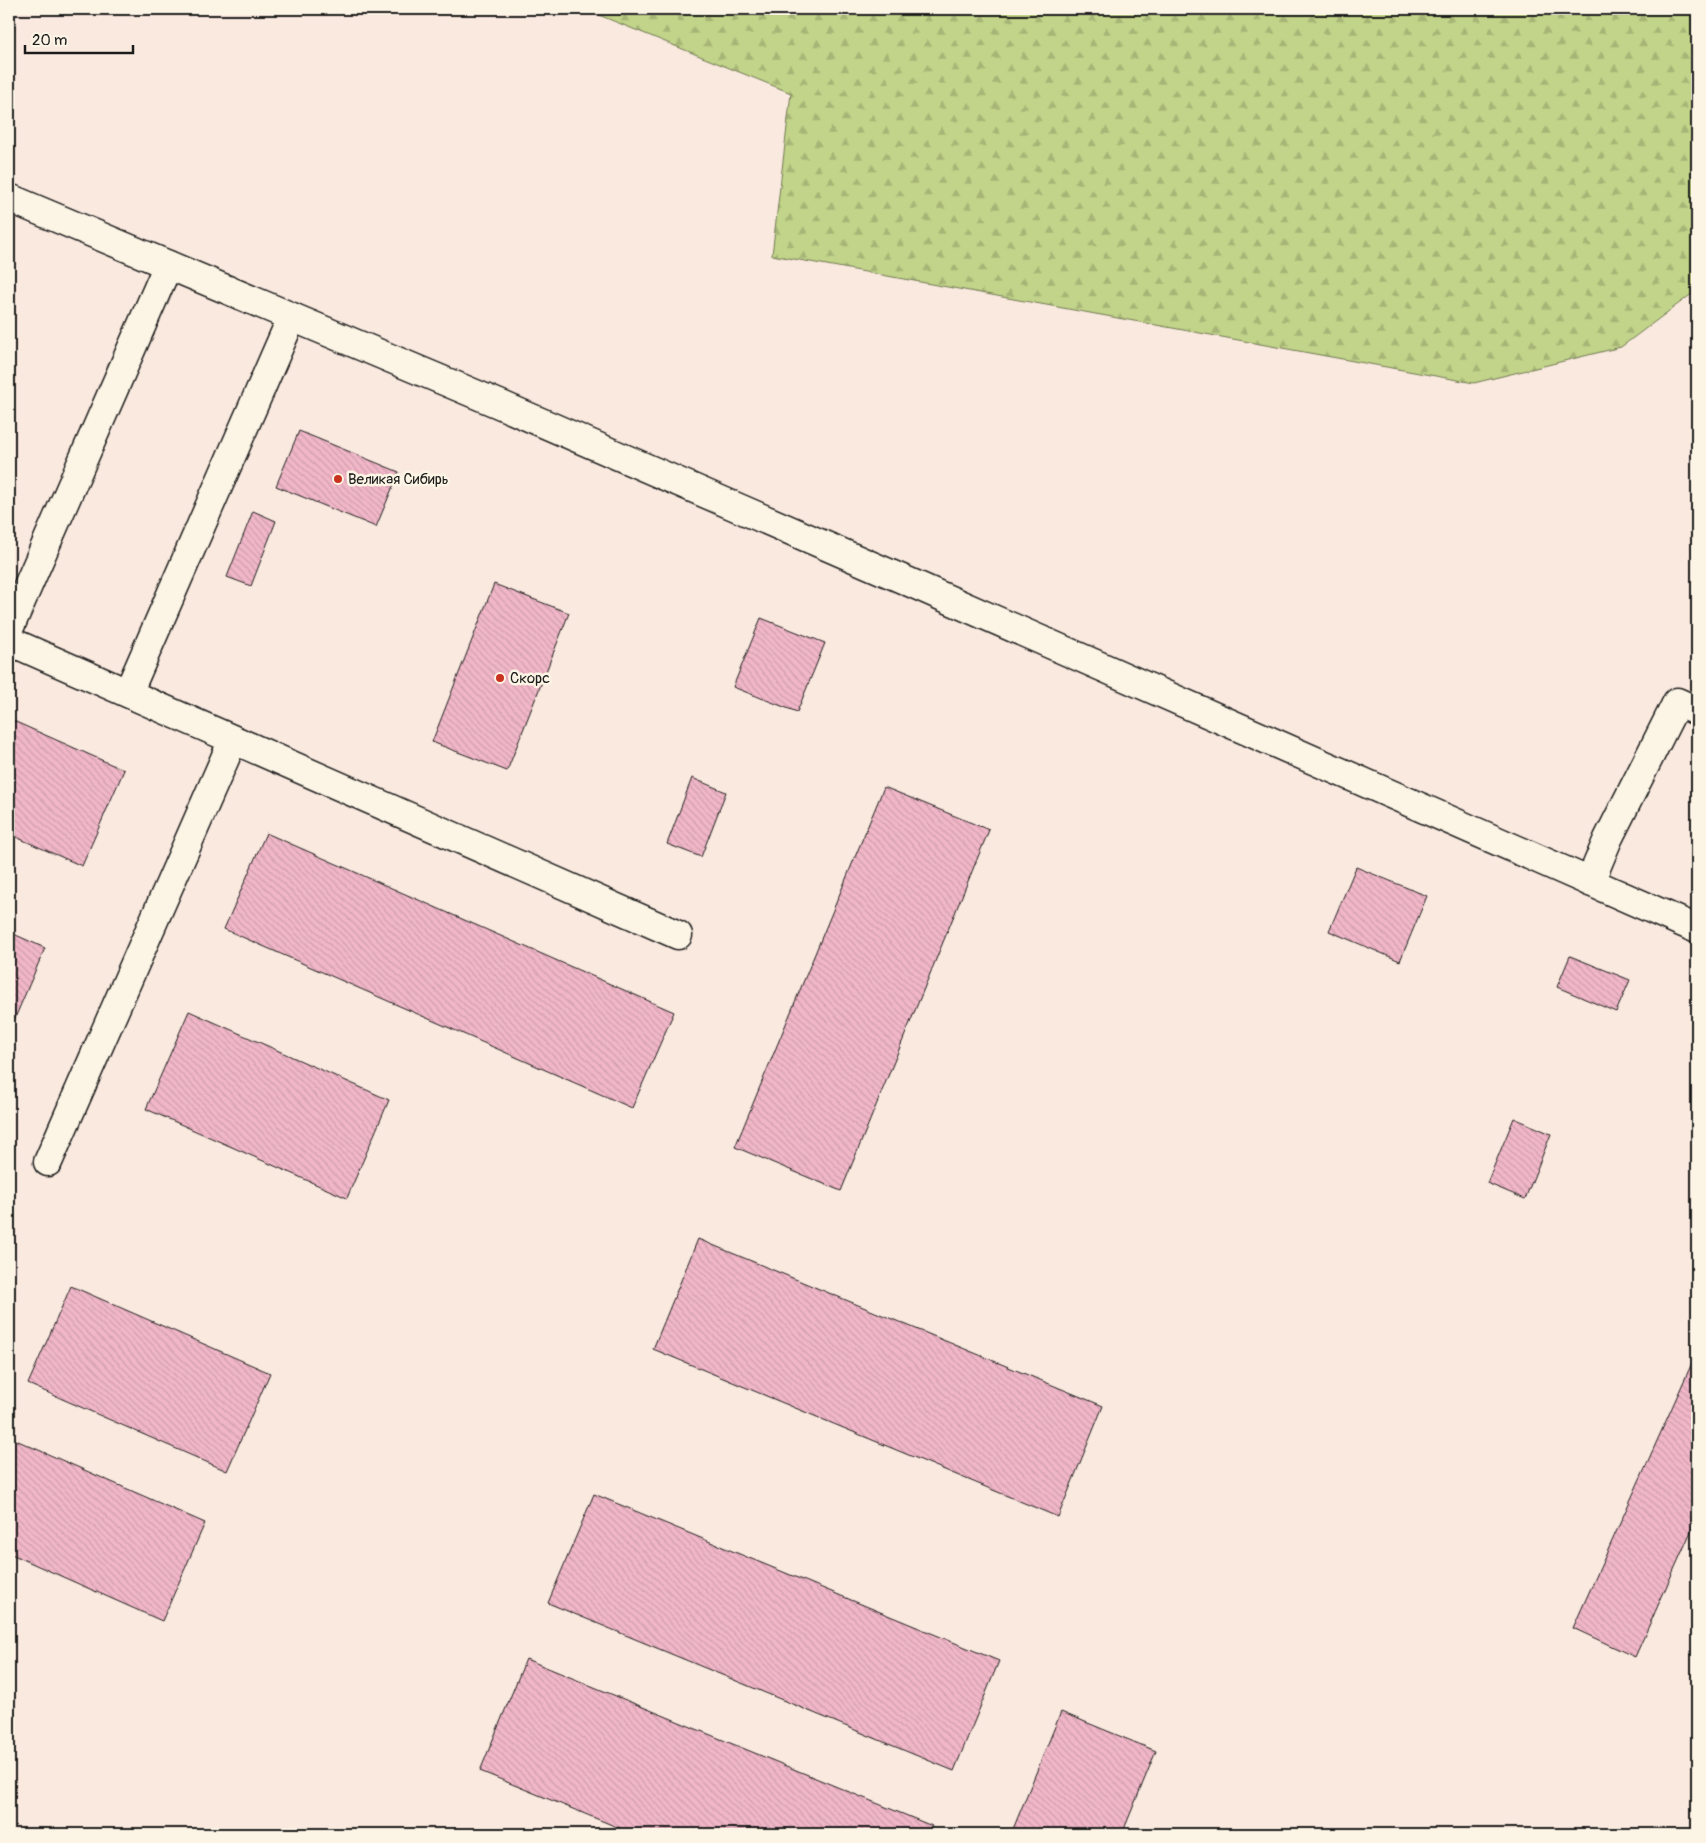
<svg xmlns="http://www.w3.org/2000/svg" width="1706" height="1843" viewBox="0 0 1706 1843" font-family="Pangolin,sans-serif">
	<style>
		.forest { fill: url(#forest-firs); stroke: #6f7852 }
		.building { fill: url(#building-back-hatch); stroke: #1c1c1c }
		.lines { fill: none; stroke-linecap: round; stroke-linejoin: round }
		.minor-casing { stroke: #1c1c1c; stroke-width: 31 }
		.minor { stroke: #fcf5e5; stroke-width: 28 }
		.poi-dot { fill: #c8321e; stroke: #fcf5e5; stroke-width: 2 }
		.labels { text-anchor: middle; stroke-width: 5; stroke-linejoin: round; paint-order: stroke }
		.poi-label { font-size: 15px; fill: #1c1c1c; stroke: #fcf5e5; text-anchor: start }
	</style>
	<defs>
		<pattern id="forest-firs" width="22" height="20" patternUnits="userSpaceOnUse" patternTransform="scale(1.25)"><rect width="22" height="20" fill="#c2d489"/><path d="M5 1l3.5 6h-7zM16 11l3.5 6h-7z" fill="#a6b576"/></pattern>
		<pattern id="building-back-hatch" width="6" height="6" patternUnits="userSpaceOnUse" patternTransform="scale(1.25)"><rect width="6" height="6" fill="#f1b7c8"/><path d="M-1 5l2 2M0 0l6 6M5-1l2 2" fill="none" stroke="#ce9dab"/></pattern>
	</defs>
	<rect width="100%" height="100%" fill="#fae9df"/>
	<filter id="ink" filterUnits="userSpaceOnUse"><feTurbulence type="fractalNoise" baseFrequency=".02" numOctaves="2"/><feDisplacementMap in="SourceGraphic" scale="10" xChannelSelector="R" yChannelSelector="G"/><feConvolveMatrix kernelMatrix="1 2 1 2 8 2 1 2 1" color-interpolation-filters="sRGB"/></filter>
	<g filter="url(#ink)">
		<polygon class="forest" points="584,9 1697,9 1697,290 1621,347 1474,383 772,255 791,93"/>
		<g class="building">
			<polygon points="299,431 399,472 376,527 276,486"/>
			<polygon points="253,511 276,521 251,586 227,577"/>
			<polygon points="494,584 569,613 507,771 432,742"/>
			<polygon points="761,618 825,643 797,712 733,687"/>
			<polygon points="9,719 124,770 82,866 9,834"/>
			<polygon points="692,778 726,792 701,857 667,844"/>
			<polygon points="884,787 989,830 841,1191 735,1147"/>
			<polygon points="266,833 674,1012 632,1108 224,929"/>
			<polygon points="1356,867 1427,896 1400,961 1329,931"/>
			<polygon points="9,932 45,948 9,1032"/>
			<polygon points="1570,956 1630,980 1616,1012 1557,987"/>
			<polygon points="189,1011 389,1100 347,1198 146,1109"/>
			<polygon points="1514,1118 1551,1134 1525,1199 1487,1183"/>
			<polygon points="698,1239 1103,1406 1058,1517 653,1349"/>
			<polygon points="71,1286 270,1373 227,1471 28,1384"/>
			<polygon points="1692,1363 1697,1366 1697,1518 1635,1657 1573,1628"/>
			<polygon points="9,1437 205,1523 162,1621 9,1553"/>
			<polygon points="594,1494 999,1661 954,1771 548,1603"/>
			<polygon points="526,1659 932,1826 928,1834 634,1834 480,1771"/>
			<polygon points="1061,1712 1156,1751 1122,1834 1011,1834"/>
		</g>
		<g class="lines">
			<g class="minor-casing">
				<g id="minor">
					<polyline points="9,198 499,404 916,585 1697,929"/>
					<polyline points="9,629 168,265"/>
					<polyline points="9,641 678,935"/>
					<polyline points="128,693 292,317"/>
					<polyline points="1590,882 1608,839 1677,702 1697,711"/>
					<polyline points="48,1162 233,740"/>
				</g>
			</g>
			<use href="#minor" class="minor"/>
		</g>
	</g>
	<g class="poi-dot">
		<circle cx="338" cy="479" r="5"/>
		<circle cx="500" cy="678" r="5"/>
	</g>
	<g class="labels">
		<g class="poi-label">
			<text x="348" y="484">Великая Сибирь</text>
			<text x="510" y="683">Скорс</text>
		</g>
	</g>
	<rect width="1706" height="1843" fill="none" stroke="#fcf5e5" stroke-width="30"/>
	<rect x="15" y="15" width="1676" height="1813" fill="none" stroke="#1c1c1c" stroke-width="2" filter="url(#ink)"/>
	<path d="M25 45v8h108v-8" fill="none" stroke="#1c1c1c" stroke-width="2.5"/>
	<text x="32" y="45" font-size="15" fill="#1c1c1c" stroke="#fcf5e5" stroke-width="4" paint-order="stroke">20 m</text>
</svg>
